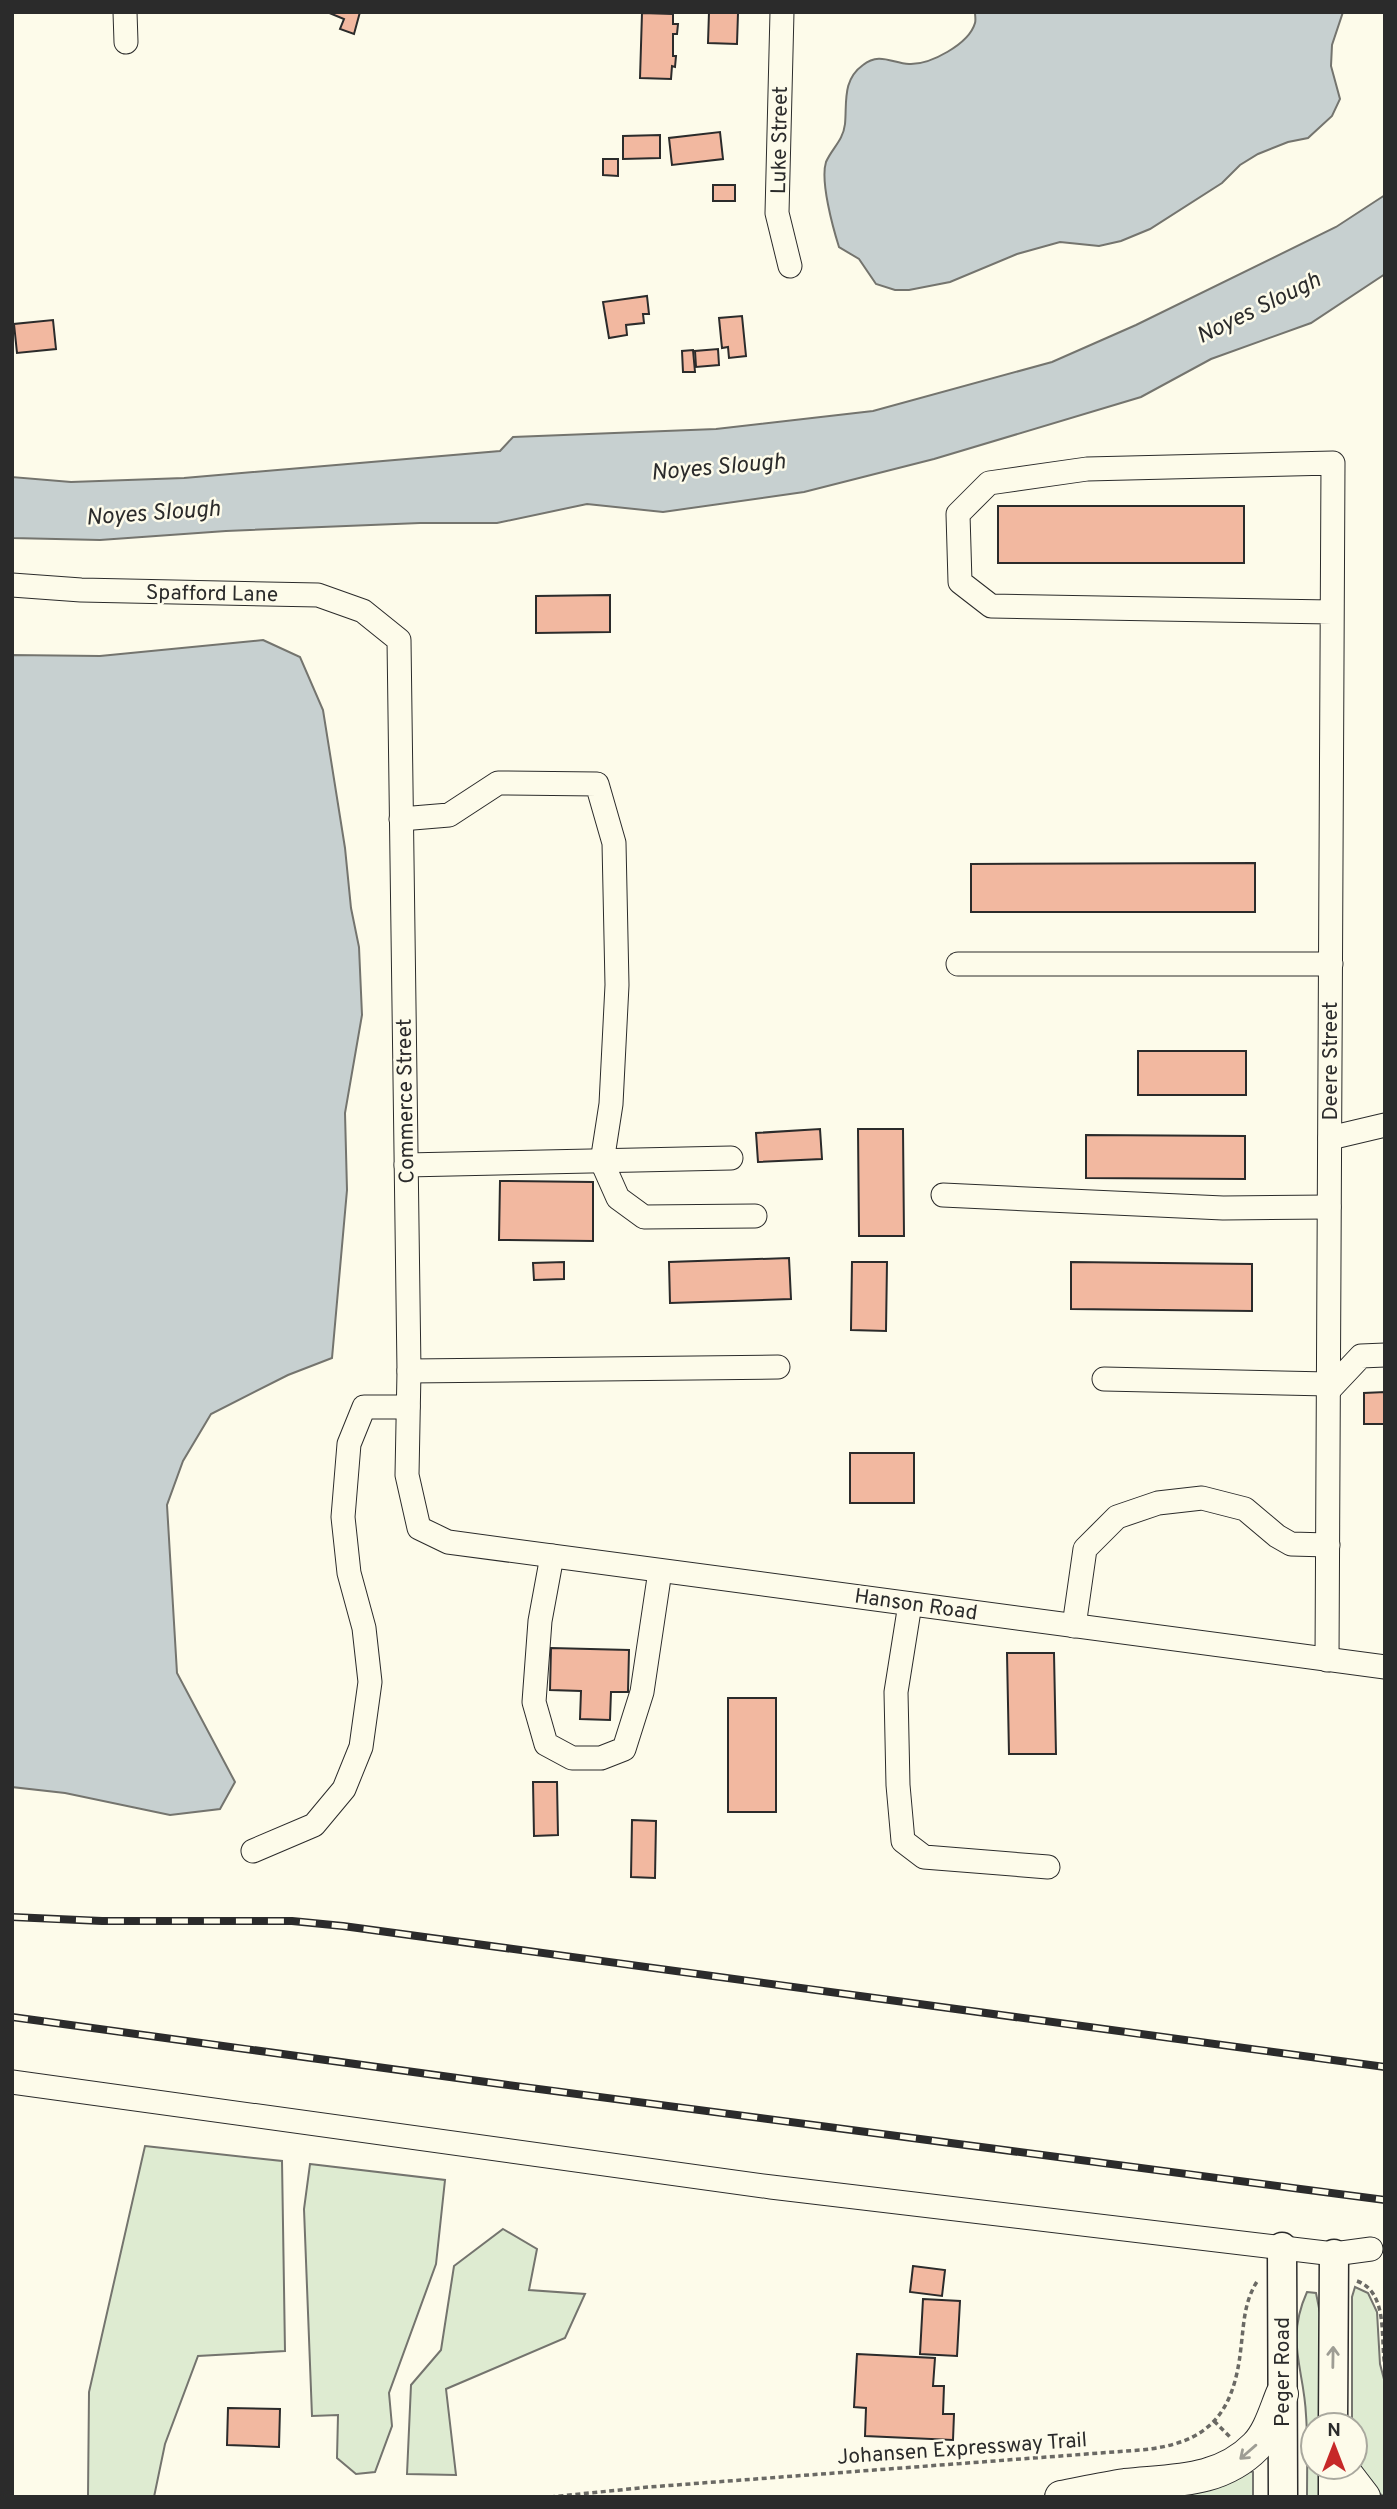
<svg xmlns="http://www.w3.org/2000/svg" width="1397" height="2509" viewBox="0 0 1397 2509" font-family="Overpass,sans-serif">
	<style>
		.green { fill: #deebd1; stroke: #74746e; stroke-width: 2 }
		.water { fill: #c7d0d0; stroke: #74746e; stroke-width: 2 }
		.building { fill: #f2b8a0; stroke: #2b2b2b; stroke-width: 2 }
		.lines { fill: none; stroke-linecap: round; stroke-linejoin: round }
		.minor-casing { stroke: #2b2b2b; stroke-width: 25 }
		.major-casing { stroke: #2b2b2b; stroke-width: 31 }
		.highway-casing { stroke: #2b2b2b; stroke-width: 34 }
		.path { stroke: #6a6964; stroke-width: 3.5; stroke-dasharray: 5 3.5; stroke-linecap: butt }
		.minor { stroke: #fdfbea; stroke-width: 23 }
		.major { stroke: #fdfbea; stroke-width: 28 }
		.highway { stroke: #fdfbea; stroke-width: 32 }
		.rail-casing { stroke: #2b2b2b; stroke-width: 8 }
		.rail { stroke: #fdfbea; stroke-width: 5; stroke-dasharray: 16; stroke-linecap: butt }
		.oneway { stroke: #9e9d94 }
		.labels { text-anchor: middle; stroke-width: 5; stroke-linejoin: round; paint-order: stroke }
		.street-label { font-size: 21px; fill: #2b2b2b; stroke: #fdfbea }
		.water-label { font-size: 23px; font-style: italic; fill: #2b2b2b; stroke: #fdfbea }
	</style>
	<rect width="100%" height="100%" fill="#fdfbea"/>
	<g class="green">
		<polygon points="145,2146 282,2161 285,2351 198,2356 165,2444 154,2497 88,2497 89,2392"/>
		<polygon points="310,2164 445,2180 436,2264 389,2393 392,2426 375,2472 356,2474 337,2458 338,2415 312,2416 304,2209"/>
		<polygon points="503,2229 537,2249 529,2290 585,2294 565,2338 446,2389 456,2475 407,2474 411,2385 441,2350 454,2266"/>
		<path d="M1355,2287L1368,2293L1377,2312L1380,2364L1385,2383V2497C1359,2483 1355,2452 1355,2425H1352V2297Z"/>
		<path d="M1307,2292L1316,2293L1320,2313L1321,2425H1313V2467H1321V2497H1307C1307,2470 1308,2442 1306,2415C1304,2368 1285,2341 1307,2292Z"/>
		<polygon points="1245,2470 1253,2472 1253,2497 1156,2497"/>
	</g>
	<g class="water">
		<path d="M975,12H1343L1332,45L1331,66L1340,99L1332,116L1308,138L1288,142L1258,154L1240,165L1222,183L1150,229L1121,241L1099,246L1060,242L1017,254L950,282L909,290H895L876,284L859,259L839,247C833,228 820,181 826,162C832,148 843,141 845,124C847,103 842,80 863,65C879,52 892,63 909,64C930,65 969,44 975,23C976,20 975,16 975,12Z"/>
		<polygon points="1385,195 1385,274 1311,323 1211,359 1141,397 934,459 804,492 663,512 587,504 497,523 420,523 226,531 100,540 12,538 12,477 71,482 184,478 500,451 513,437 716,429 873,411 1052,362 1136,325 1336,227"/>
		<polygon points="263,640 300,657 323,710 345,848 351,908 359,947 362,1015 345,1113 347,1190 332,1358 288,1375 211,1414 183,1461 167,1505 177,1673 235,1782 220,1809 170,1815 65,1793 12,1787 12,655 100,656"/>
	</g>
	<g class="building">
		<polygon points="327,12 360,12 354,34 340,29 344,19"/>
		<polygon points="709,12 738,13 737,44 708,43"/>
		<polygon points="642,13 673,14 673,24 678,24 677,34 673,34 673,56 676,56 675,67 672,66 671,79 640,78"/>
		<polygon points="720,132 723,159 672,165 669,138"/>
		<polygon points="660,135 660,158 623,159 623,136"/>
		<polygon points="603,159 618,159 618,176 603,175"/>
		<rect x="713" y="185" width="22" height="16"/>
		<polygon points="647,296 649,314 643,314 644,323 626,325 627,335 609,338 603,302"/>
		<polygon points="742,316 746,356 729,358 728,347 722,348 719,318"/>
		<polygon points="53,320 56,349 17,353 14,324"/>
		<polygon points="718,349 719,365 696,367 695,351"/>
		<polygon points="693,350 695,372 683,372 682,351"/>
		<rect x="998" y="506" width="246" height="57"/>
		<polygon points="610,595 610,632 536,633 536,596"/>
		<polygon points="1255,863 1255,912 971,912 971,864"/>
		<rect x="1138" y="1051" width="108" height="44"/>
		<polygon points="820,1129 822,1159 758,1162 756,1133"/>
		<polygon points="858,1129 903,1129 904,1236 859,1236"/>
		<polygon points="1086,1135 1245,1136 1245,1179 1086,1178"/>
		<polygon points="500,1181 593,1182 593,1241 499,1240"/>
		<polygon points="789,1258 791,1299 670,1303 669,1262"/>
		<polygon points="564,1262 564,1279 534,1280 533,1263"/>
		<polygon points="852,1262 887,1262 886,1331 851,1330"/>
		<polygon points="1071,1262 1252,1264 1252,1311 1071,1309"/>
		<polygon points="1385,1392 1385,1424 1364,1424 1364,1393"/>
		<rect x="850" y="1453" width="64" height="50"/>
		<polygon points="551,1648 629,1650 628,1692 611,1692 610,1720 580,1719 581,1691 550,1690"/>
		<polygon points="1007,1653 1054,1653 1056,1754 1009,1754"/>
		<rect x="728" y="1698" width="48" height="114"/>
		<polygon points="533,1782 557,1782 558,1835 534,1836"/>
		<polygon points="632,1820 656,1821 655,1878 631,1877"/>
		<polygon points="913,2266 945,2270 942,2296 910,2292"/>
		<polygon points="923,2299 960,2301 957,2356 920,2354"/>
		<polygon points="857,2354 935,2358 933,2386 944,2386 943,2414 954,2414 953,2440 865,2436 866,2408 854,2407"/>
		<polygon points="228,2408 280,2409 279,2447 227,2445"/>
	</g>
	<g class="lines">
		<g class="minor-casing">
			<g id="minor">
				<polyline points="125,12 126,42"/>
				<polyline points="782,12 777,213 790,266"/>
				<polyline points="12,585 81,590 318,595 363,611 399,640 409,1371 407,1475 419,1528 448,1542 1385,1667"/>
				<polyline points="401,819 449,815 498,783 597,784 614,843 617,985 611,1104 602,1162 618,1198 644,1217 755,1216"/>
				<polyline points="958,964 1331,964"/>
				<polyline points="1330,1138 1385,1125"/>
				<polyline points="406,1165 731,1158"/>
				<polyline points="943,1195 1223,1208 1329,1207"/>
				<polyline points="409,1371 778,1367"/>
				<polyline points="1104,1379 1328,1384"/>
				<polyline points="1328,1391 1361,1356 1385,1355"/>
				<polyline points="552,1556 540,1621 534,1702 546,1744 572,1758 601,1758 624,1749 642,1692 660,1571"/>
				<polyline points="910,1604 896,1692 898,1785 903,1841 924,1857 1048,1867"/>
				<polyline points="1074,1626 1085,1549 1117,1517 1158,1503 1202,1498 1245,1509 1277,1536 1291,1544 1328,1545"/>
				<polyline points="1327,1660 1333,463 1087,469 989,483 958,514 960,582 991,606 1332,612"/>
				<polyline points="253,1851 314,1825 344,1789 361,1747 370,1682 364,1628 349,1573 343,1517 349,1444 364,1407 408,1407"/>
				<polyline points="12,2082 771,2187 1334,2254 1371,2249"/>
			</g>
		</g>
		<g class="major-casing">
			<g id="major">
				<polyline points="1282,2247 1283,2497"/>
				<polyline points="1333,2425 1334,2254"/>
				<polyline points="1333,2467 1333,2497"/>
			</g>
		</g>
		<g class="highway-casing">
			<g id="highway">
				<polyline points="1341,2467 1364,2497"/>
				<path d="M1061,2497C1082,2493 1104,2488 1125,2485C1172,2480 1220,2483 1256,2446C1269,2433 1275,2411 1282,2394"/>
			</g>
		</g>
		<g class="path">
			<path d="M1357,2281C1389,2293 1380,2339 1385,2366"/>
			<polyline points="1214,2421 1231,2438"/>
			<path d="M550,2497L649,2487L1140,2450C1208,2444 1234,2415 1241,2347C1244,2323 1244,2301 1258,2280"/>
		</g>
		<use href="#minor" class="minor"/>
		<use href="#major" class="major"/>
		<use href="#highway" class="highway"/>
		<g class="rail-casing">
			<g id="rail">
				<polyline points="12,1917 102,1921 292,1921 343,1926 1385,2067"/>
				<polyline points="12,2017 501,2084 1385,2200"/>
			</g>
		</g>
		<use href="#rail" class="rail"/>
	</g>
	<defs><path id="oneway-shaft" d="M-6 0H5M1.5-3L5.5 0L1.5 3" fill="none" stroke-width="1.6" stroke-linecap="round" stroke-linejoin="round" transform="scale(1.75)"/></defs>
	<g class="oneway">
		<use href="#oneway-shaft" transform="translate(1333 2357) rotate(-89)"/>
		<use href="#oneway-shaft" transform="translate(1248 2452) rotate(139)"/>
	</g>
	<g class="labels">
		<g class="street-label">
			<text transform="translate(779 140) rotate(-89)" y="7">Luke Street</text>
			<text transform="translate(212 593) rotate(1)" y="7">Spafford Lane</text>
			<text transform="translate(1330 1061) rotate(-90)" y="7">Deere Street</text>
			<text transform="translate(405 1101) rotate(-91)" y="7">Commerce Street</text>
			<text transform="translate(916 1604) rotate(8)" y="7">Hanson Road</text>
			<text transform="translate(1282 2372) rotate(-90)" y="7">Peger Road</text>
			<text transform="translate(962 2448) rotate(-4)" y="7">Johansen Expressway Trail</text>
		</g>
		<g class="water-label">
			<text transform="translate(1258 307) rotate(-26)" y="8">Noyes Slough</text>
			<text transform="translate(718 466) rotate(-5)" y="8">Noyes Slough</text>
			<text transform="translate(153 512) rotate(-4)" y="8">Noyes Slough</text>
		</g>
	</g>
	<rect width="1397" height="2509" fill="none" stroke="#2b2b2b" stroke-width="28"/>
	<g transform="translate(1334 2446)"><circle r="33" fill="#fdfbea" stroke="#a9a89e" stroke-width="2"/>
	<path d="M0-5L12 26L0 18L-12 26Z" fill="#c62828"/>
	<text y="-10" font-size="19" font-weight="bold" text-anchor="middle" fill="#2b2b2b">N</text>
	</g>
</svg>
